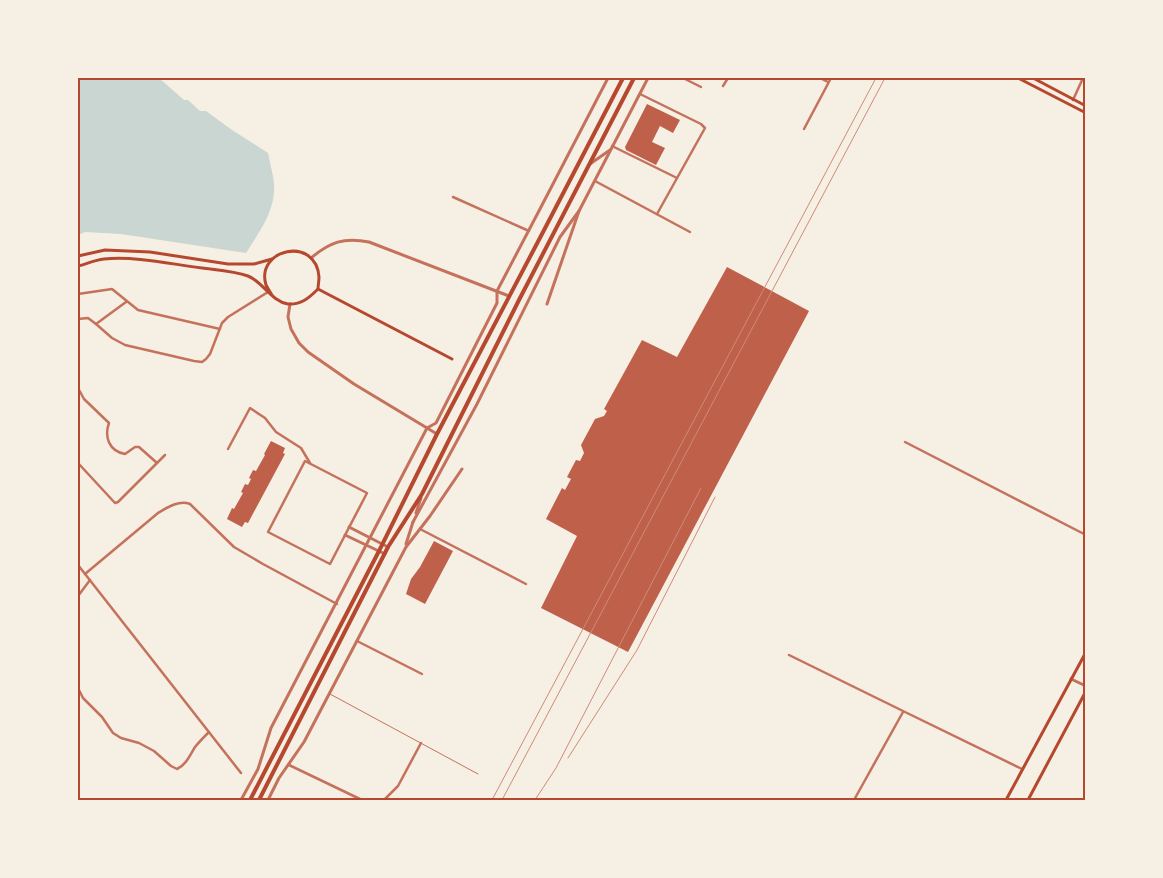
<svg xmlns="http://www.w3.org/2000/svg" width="1163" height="878" viewBox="0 0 1163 878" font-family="Commissioner,sans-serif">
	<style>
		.water { fill: #c9d6d2 }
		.building { fill: #bf614a }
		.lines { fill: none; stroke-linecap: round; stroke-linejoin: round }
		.service { stroke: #c5725c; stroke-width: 1 }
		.minor { stroke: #c5725c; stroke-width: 2.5 }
		.tertiary { stroke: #c5725c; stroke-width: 3 }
		.secondary { stroke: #b5482f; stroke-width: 3 }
		.trunk { stroke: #b5482f; stroke-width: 4 }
		.rail { stroke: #cf8b77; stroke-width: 1 }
		.neatline { fill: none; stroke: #b5482f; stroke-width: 2 }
	</style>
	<rect width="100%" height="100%" fill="#f6efe4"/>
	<path class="water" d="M78,78H159L184,100H188L200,111H206L232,130L268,153C270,163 273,174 274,184C276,210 259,232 246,253L121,234L85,232L78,235Z"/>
	<g class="building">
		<polygon points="647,104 680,120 673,133 660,126 652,142 665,148 656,165 626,150 625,147"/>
		<polygon points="727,267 809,311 628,652 541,608 577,536 546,519 562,488 565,490 571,479 567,477 576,460 580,461 584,453 581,445 595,419 604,416 607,411 604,409 642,340 677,357"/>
		<polygon points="271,441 285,448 283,453 285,454 248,523 245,522 242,527 227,519 232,508 234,509 243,493 241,492 245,484 248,485 251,479 249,478 253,470 256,471 265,455 264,454"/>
		<polygon points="434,541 453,551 425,604 406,594 411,579 420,567"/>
	</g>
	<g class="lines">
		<polyline class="service" points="330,694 478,774"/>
		<g class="minor">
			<polyline points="683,78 701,87"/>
			<polyline points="820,78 828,82"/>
			<polyline points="723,86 728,78"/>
			<polyline points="640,94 701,124 705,128 657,214"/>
			<polyline points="1073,100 1083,78"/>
			<polyline points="804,129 831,78"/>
			<polyline points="612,146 677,178"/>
			<polyline points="595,181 690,232"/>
			<polyline points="453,197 529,231"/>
			<polyline points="78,294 112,289 138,310 220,329"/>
			<polyline points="126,302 96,324 112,338 125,345 194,361 202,362 206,359 210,354 222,323 228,317 268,292"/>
			<polyline points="78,319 88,318 96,324"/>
			<path d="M78,388L84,399L109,423C104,437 109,451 125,454L135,447H139L157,463"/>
			<polyline points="905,442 1086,535"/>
			<polyline points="228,449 250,408 265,418 276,432 301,448 310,463"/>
			<polygon points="305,461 367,493 330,564 268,532"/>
			<polyline points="78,463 115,503 118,502 165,455"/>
			<polyline points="420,529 526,584"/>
			<polyline points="78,565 241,773"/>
			<path d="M85,574L158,513C168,507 179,500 190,504L234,547L263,564L337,604"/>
			<polyline points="78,596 90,580"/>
			<polyline points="357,641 422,674"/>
			<polyline points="789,655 903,711 1022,769"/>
			<path d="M78,688L83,698L102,717L113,733L121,738L139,743L154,751L171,766L177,769C186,765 190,755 195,747C199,742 204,737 209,732"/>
			<polyline points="289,765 362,800"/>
			<polyline points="384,800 398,786 421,743"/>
			<polyline points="854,800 903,712"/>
		</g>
		<g class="tertiary">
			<polyline points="590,164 610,150"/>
			<path d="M311,258C330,242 344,237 369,242L509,296"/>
			<polyline points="290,304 288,317 291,329 299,343 308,352 354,384 437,434"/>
			<polyline points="547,304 579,211 648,78"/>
			<polyline points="416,513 421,498"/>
			<polyline points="413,522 477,404 560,237 579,211"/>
			<polyline points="349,527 388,547"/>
			<polyline points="345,535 385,554"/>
			<polyline points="406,544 413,522"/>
			<polyline points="1071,679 1086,686"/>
			<polyline points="241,800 258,769 271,728 427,428 436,423 497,303 497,291 541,207 608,78"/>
			<polyline points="268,800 279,778 304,742 406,547 430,516 462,469"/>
		</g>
		<g class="secondary">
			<polyline points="1018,78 1086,113"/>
			<polyline points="1033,78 1086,106"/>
			<polyline points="78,256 105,250 150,252 228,264 254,264 272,259"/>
			<path d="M78,266C86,264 95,260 104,259C136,256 170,264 202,268C217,270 234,271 248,276C263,282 271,301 288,304C301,305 309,298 318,289C318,286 319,281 319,277C316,235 255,249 266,285C268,289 270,292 272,295"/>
			<polyline points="318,289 452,359"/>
			<polyline points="1006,800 1086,652"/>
			<polyline points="1028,800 1086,691"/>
		</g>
		<g class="trunk">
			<polyline points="250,800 379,551 437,434 542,234 623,78"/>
			<polyline points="259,800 388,547 422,494 519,300 634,78"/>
		</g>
		<g class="rail">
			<polyline points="568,758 637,650 715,497"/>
			<polyline points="492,800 876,78"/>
			<polyline points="502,800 885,78"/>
			<polyline points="535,800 556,768 701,488"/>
		</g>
	</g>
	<rect width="1163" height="878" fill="none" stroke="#f6efe4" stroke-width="158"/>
	<rect x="79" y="79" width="1005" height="720" class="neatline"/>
</svg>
